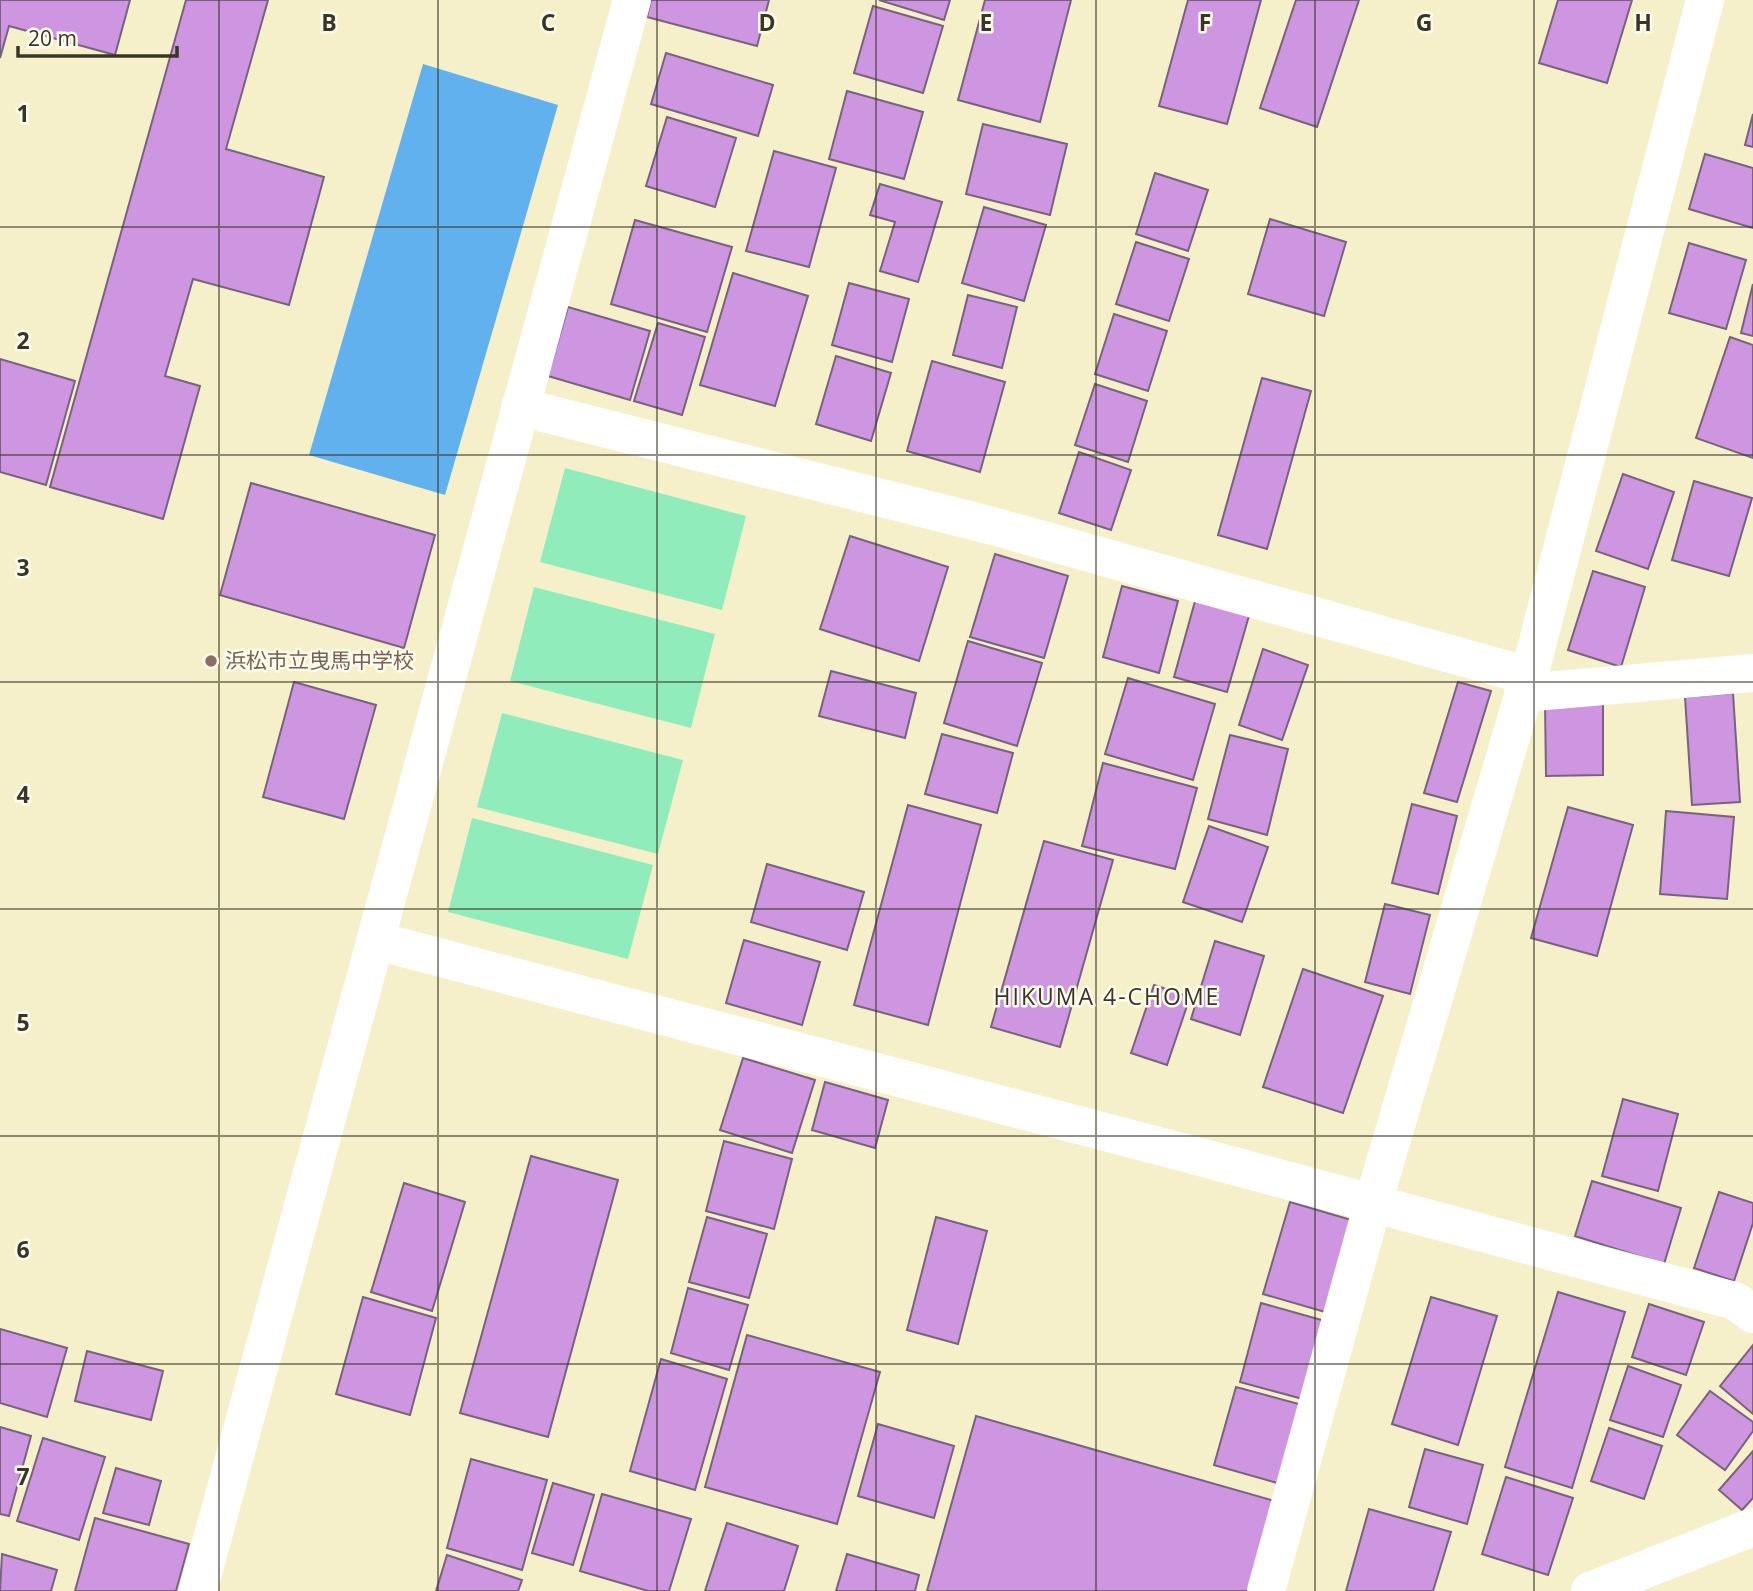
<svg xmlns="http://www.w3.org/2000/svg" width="1753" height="1591" viewBox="0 0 1753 1591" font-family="'Open Sans','Noto Sans JP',sans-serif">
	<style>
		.green { fill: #90ecba }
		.water { fill: #62b1ef }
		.building { fill: #ce96e0; stroke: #78637f; stroke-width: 2 }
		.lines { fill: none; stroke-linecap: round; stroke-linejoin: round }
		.minor { stroke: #fff; stroke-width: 38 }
		.grid { fill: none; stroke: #383627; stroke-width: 2; stroke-opacity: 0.55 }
		.education-dot { fill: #8d6e63; stroke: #fffced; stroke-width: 2.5 }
		.labels { text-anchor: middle; stroke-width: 5; stroke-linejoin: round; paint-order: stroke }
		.education-label { font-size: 21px; fill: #785e54; stroke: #fffced; text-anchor: start }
		.neighbourhood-label { font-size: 23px; letter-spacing: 2px; fill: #383627; stroke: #fffced }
		.grid-label { font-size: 23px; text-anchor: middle; font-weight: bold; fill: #383627; stroke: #fffced; stroke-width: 5; stroke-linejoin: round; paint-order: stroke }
	</style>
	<rect width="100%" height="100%" fill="#f6f0ca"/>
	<g class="green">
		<polygon points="565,468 746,516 722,610 540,562"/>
		<polygon points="534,587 715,634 691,728 510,681"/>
		<polygon points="502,713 683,760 658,854 477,807"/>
		<polygon points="472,818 653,865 628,959 448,912"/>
	</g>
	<polygon class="water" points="423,64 558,105 445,495 309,455"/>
	<g class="building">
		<polygon points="0,0 130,0 115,55 9,26 0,58"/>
		<polygon points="186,0 268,0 226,149 324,177 289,305 193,279 165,376 200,386 163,519 50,487"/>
		<polygon points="651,0 769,0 757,46 647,17"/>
		<polygon points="879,0 950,0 944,20"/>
		<polygon points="985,0 1071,0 1040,122 958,100"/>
		<polygon points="1188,0 1261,0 1227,124 1159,106"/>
		<polygon points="1296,0 1359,0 1317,127 1260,108"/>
		<polygon points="1558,0 1632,0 1607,83 1539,63"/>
		<polygon points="873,6 943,26 923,93 854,73"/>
		<polygon points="666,53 773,85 758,136 651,104"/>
		<polygon points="847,91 923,112 904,179 829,159"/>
		<polygon points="1753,114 1753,147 1745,145"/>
		<polygon points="667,117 736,138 715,207 646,186"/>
		<polygon points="983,124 1067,144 1050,215 966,194"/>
		<polygon points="774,151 836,168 809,267 746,251"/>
		<polygon points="1705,154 1753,168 1753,228 1689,209"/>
		<polygon points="1155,173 1208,190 1188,251 1136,234"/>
		<polygon points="880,184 942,202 918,282 880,271 895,222 870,215"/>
		<polygon points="984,207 1046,225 1024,301 962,283"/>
		<polygon points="1270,219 1346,242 1324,316 1248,294"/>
		<polygon points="635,220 732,247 707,332 611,304"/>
		<polygon points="1136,242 1189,259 1169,321 1116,304"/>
		<polygon points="1689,243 1746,260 1726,329 1669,313"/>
		<polygon points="733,273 808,296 775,406 700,385"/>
		<polygon points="849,283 909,299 892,362 832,345"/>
		<polygon points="1753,284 1753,336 1741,333"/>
		<polygon points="968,295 1017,307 1002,368 953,355"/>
		<polygon points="568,307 650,331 630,400 548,376"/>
		<polygon points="1114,314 1167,331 1148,391 1095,374"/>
		<polygon points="658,323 705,337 682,415 634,401"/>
		<polygon points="1730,337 1753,345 1753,458 1696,438"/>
		<polygon points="836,356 891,373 871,441 816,424"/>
		<polygon points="0,359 75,381 46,485 0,472"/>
		<polygon points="932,361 1005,382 980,472 907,451"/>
		<polygon points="1262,378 1311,391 1267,549 1218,535"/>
		<polygon points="1095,384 1147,401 1128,462 1075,445"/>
		<polygon points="1079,452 1131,470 1111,530 1059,513"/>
		<polygon points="1623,474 1674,492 1648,569 1596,551"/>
		<polygon points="1694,481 1752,498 1729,576 1672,560"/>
		<polygon points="251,483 435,535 404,648 220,595"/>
		<polygon points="850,536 948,567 919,661 820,629"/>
		<polygon points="995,554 1068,576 1044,658 970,637"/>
		<polygon points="1593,571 1645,587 1621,667 1568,650"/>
		<polygon points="1122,586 1178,601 1159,673 1103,657"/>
		<polygon points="1197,594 1251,609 1227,692 1174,677"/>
		<polygon points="968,641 1042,663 1017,746 944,723"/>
		<polygon points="1263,649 1308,665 1282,740 1239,725"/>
		<polygon points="831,671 916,693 905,738 819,716"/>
		<polygon points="1128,678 1215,704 1193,780 1105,754"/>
		<polygon points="294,682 376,705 344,819 263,797"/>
		<polygon points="1458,682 1491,691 1457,802 1424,793"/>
		<polygon points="1733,693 1740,802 1692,805 1685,697"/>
		<polygon points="1603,702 1603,775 1546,776 1545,703"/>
		<polygon points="942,734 1013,753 997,813 925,794"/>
		<polygon points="1230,735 1288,749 1267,835 1208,819"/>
		<polygon points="1103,763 1197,788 1175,869 1082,846"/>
		<polygon points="1412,804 1457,816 1438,894 1392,883"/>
		<polygon points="908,805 981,825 928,1025 854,1005"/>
		<polygon points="1568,807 1633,825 1597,956 1531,938"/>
		<polygon points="1666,811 1734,817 1727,899 1660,894"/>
		<polygon points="1209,826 1268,847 1242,922 1183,902"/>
		<polygon points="1044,841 1113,860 1060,1047 991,1027"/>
		<polygon points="767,864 864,892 847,950 751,922"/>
		<polygon points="1385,904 1430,915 1410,994 1365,982"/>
		<polygon points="744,940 820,962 802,1025 726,1003"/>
		<polygon points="1215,941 1264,956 1240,1035 1191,1019"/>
		<polygon points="1303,969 1383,996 1343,1113 1263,1087"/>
		<polygon points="1154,985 1190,997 1167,1065 1131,1053"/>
		<polygon points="743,1058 815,1080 792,1153 720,1130"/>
		<polygon points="825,1082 888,1100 875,1148 812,1130"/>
		<polygon points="1623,1099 1678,1114 1658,1191 1602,1176"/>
		<polygon points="724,1141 792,1159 774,1229 706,1211"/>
		<polygon points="531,1156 618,1180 548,1437 460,1413"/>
		<polygon points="1592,1181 1681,1208 1664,1264 1575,1236"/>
		<polygon points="404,1183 465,1202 432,1311 371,1292"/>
		<polygon points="1719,1192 1753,1203 1753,1223 1734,1281 1694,1268"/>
		<polygon points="1290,1202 1358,1222 1332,1314 1263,1294"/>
		<polygon points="707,1217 767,1234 749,1298 689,1282"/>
		<polygon points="936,1217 987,1231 958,1344 907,1330"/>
		<polygon points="688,1288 748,1305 729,1370 671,1353"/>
		<polygon points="1558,1292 1625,1312 1572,1488 1505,1467"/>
		<polygon points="363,1297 436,1318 410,1415 336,1394"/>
		<polygon points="1431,1297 1497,1316 1458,1445 1392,1424"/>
		<polygon points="1261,1303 1332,1323 1310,1401 1240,1382"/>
		<polygon points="1649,1304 1704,1322 1686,1375 1632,1357"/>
		<polygon points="0,1329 67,1348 47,1417 0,1403"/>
		<polygon points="747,1335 880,1372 837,1524 705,1487"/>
		<polygon points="1753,1345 1753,1414 1720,1386"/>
		<polygon points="87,1351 163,1371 151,1420 75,1401"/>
		<polygon points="661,1359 727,1379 695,1490 630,1471"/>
		<polygon points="1628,1366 1681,1385 1663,1437 1610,1420"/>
		<polygon points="1236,1387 1306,1406 1284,1485 1214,1465"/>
		<polygon points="1710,1391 1753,1422 1753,1431 1725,1470 1677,1435"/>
		<polygon points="976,1416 1278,1502 1253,1591 927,1591"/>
		<polygon points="878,1424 954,1446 934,1518 858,1496"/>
		<polygon points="0,1427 31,1436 9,1516 0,1514"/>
		<polygon points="1609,1428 1662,1446 1644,1499 1591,1481"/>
		<polygon points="43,1438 105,1457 79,1540 17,1521"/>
		<polygon points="1425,1449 1483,1465 1467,1524 1409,1507"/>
		<polygon points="1753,1451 1753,1498 1742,1510 1719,1490"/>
		<polygon points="471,1459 547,1480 522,1570 447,1548"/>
		<polygon points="116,1468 161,1481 149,1525 103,1513"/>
		<polygon points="1506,1477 1573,1498 1548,1575 1482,1554"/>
		<polygon points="553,1483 594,1495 573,1565 532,1553"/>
		<polygon points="602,1494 691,1519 669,1591 648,1591 580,1571"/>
		<polygon points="1369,1509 1451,1532 1433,1591 1346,1591"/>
		<polygon points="95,1518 189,1544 176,1591 75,1591"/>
		<polygon points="727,1523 798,1546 784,1591 705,1591"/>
		<polygon points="2,1554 57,1570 51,1591 0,1591"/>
		<polygon points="847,1554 919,1575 915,1591 836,1591"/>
		<polygon points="447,1555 522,1580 518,1591 436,1591"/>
	</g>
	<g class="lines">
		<g class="minor">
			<polyline points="520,407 989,525 1529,676"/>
			<polyline points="1523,693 1753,673"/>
			<path d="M377,941C831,1058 1283,1178 1735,1301L1753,1314"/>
			<polyline points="198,1591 632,0"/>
			<polyline points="1266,1591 1373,1203 1529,676 1705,0"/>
			<polyline points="1590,1591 1753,1527"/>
		</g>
	</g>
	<path class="grid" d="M219,0V1591M438,0V1591M657,0V1591M876,0V1591M1096,0V1591M1315,0V1591M1534,0V1591M0,227H1753M0,455H1753M0,682H1753M0,909H1753M0,1136H1753M0,1364H1753"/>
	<circle class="education-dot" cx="211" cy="661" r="7"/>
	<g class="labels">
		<g class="education-label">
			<text x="225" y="668">浜松市立曳馬中学校</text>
		</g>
		<g class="neighbourhood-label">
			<text x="1107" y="1005">HIKUMA 4-CHOME</text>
		</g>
	</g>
	<g class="grid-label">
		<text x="329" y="31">B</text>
		<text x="548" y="31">C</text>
		<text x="767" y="31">D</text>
		<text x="986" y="31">E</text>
		<text x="1205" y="31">F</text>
		<text x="1424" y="31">G</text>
		<text x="1643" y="31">H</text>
		<text x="23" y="122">1</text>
		<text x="23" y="349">2</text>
		<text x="23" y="576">3</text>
		<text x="23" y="803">4</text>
		<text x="23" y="1031">5</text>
		<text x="23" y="1258">6</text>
		<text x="23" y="1485">7</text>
	</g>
	<path d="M18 46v10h159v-10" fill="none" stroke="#383627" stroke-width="3.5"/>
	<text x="28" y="46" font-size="21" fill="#383627" stroke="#fffced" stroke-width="5" paint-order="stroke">20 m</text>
</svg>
